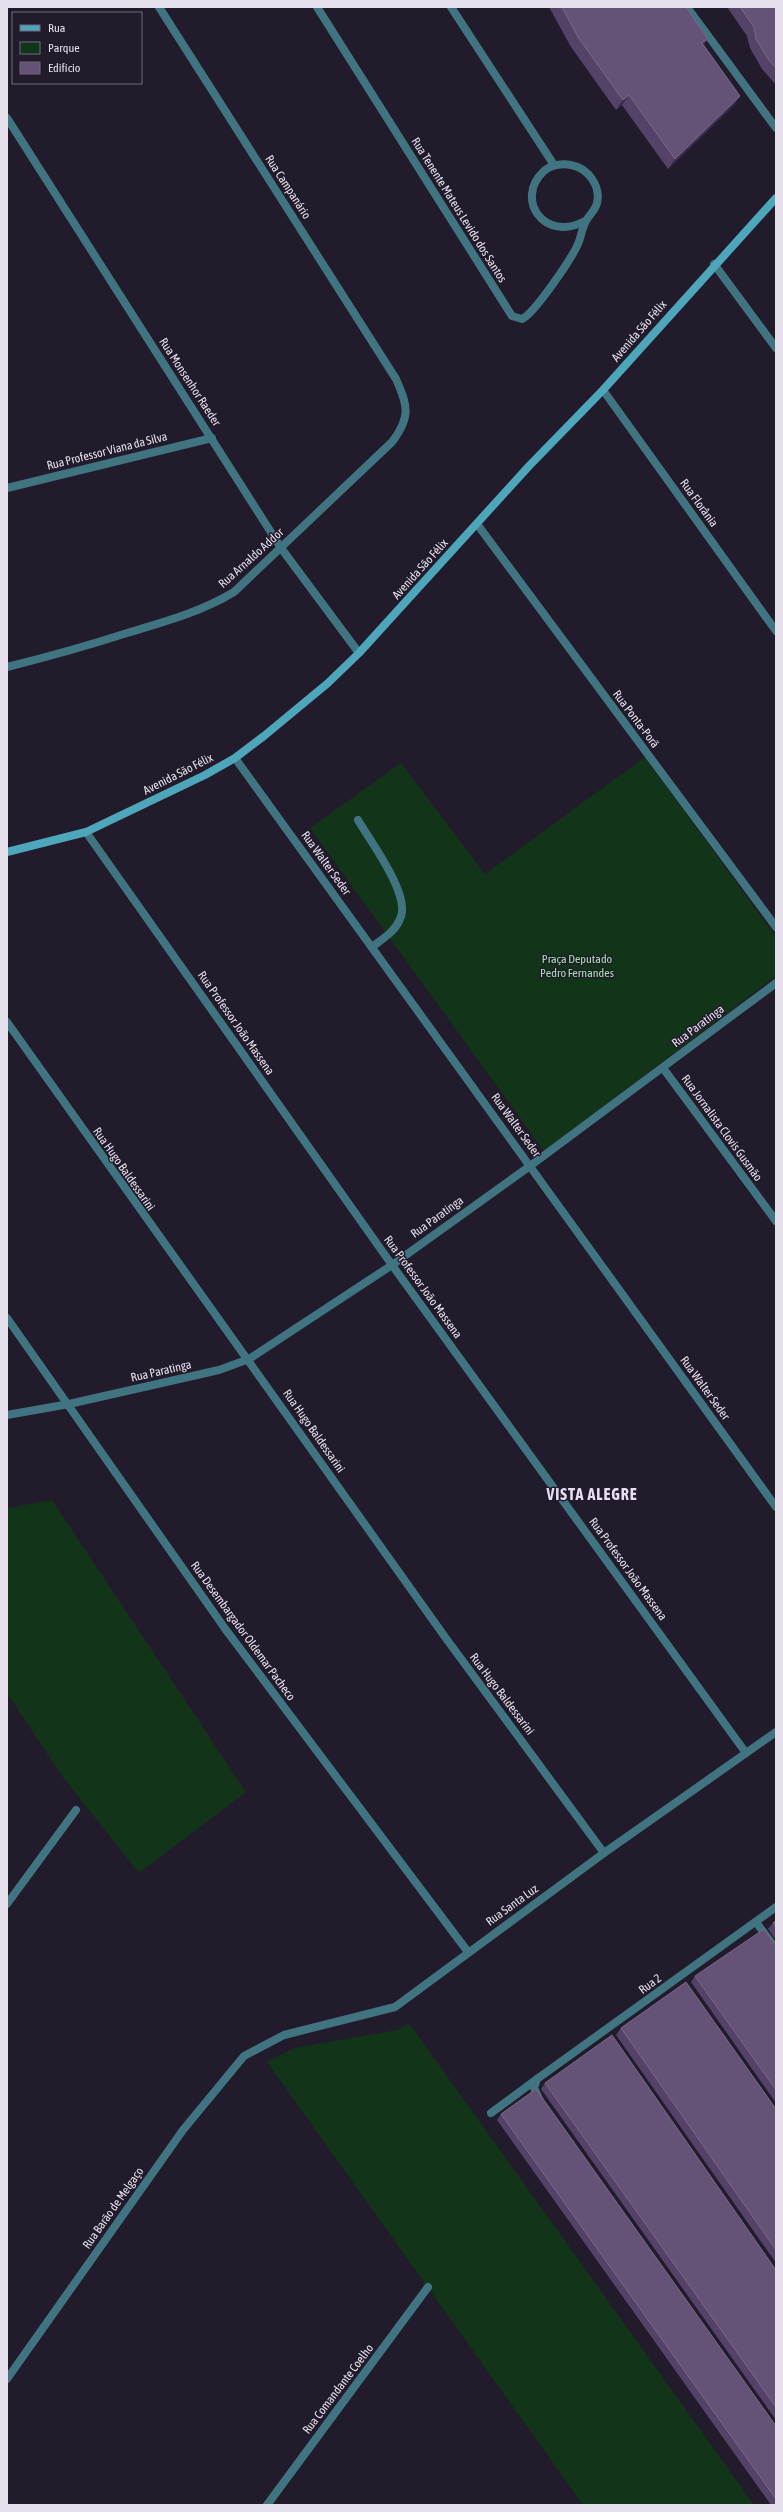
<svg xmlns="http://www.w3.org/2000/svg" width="783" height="2512" viewBox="0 0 783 2512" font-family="'Asap Condensed',sans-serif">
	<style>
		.green { fill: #12351a }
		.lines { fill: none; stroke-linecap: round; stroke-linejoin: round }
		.lane { stroke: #407481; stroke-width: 8 }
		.street { stroke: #407481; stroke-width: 8 }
		.secondary { stroke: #4da6ba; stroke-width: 8 }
		.wall { fill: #544268 }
		.shaded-wall { fill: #392b4a }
		.building { fill: #645376; stroke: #786988 }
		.labels { text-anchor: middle; stroke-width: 3; stroke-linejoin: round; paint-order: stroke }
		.street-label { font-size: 12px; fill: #e5e0eb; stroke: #221b2b }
		.park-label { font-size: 12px; fill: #a1e2ab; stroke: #221b2b }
		.district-label { font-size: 16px; font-weight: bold; letter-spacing: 1px; fill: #e7def4; stroke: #221b2b }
	</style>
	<rect width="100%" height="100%" fill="#221b2b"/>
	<g class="green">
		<polygon points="645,757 776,937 776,976 544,1151 310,828 401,763 485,874"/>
		<polygon points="52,1500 246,1792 139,1873 62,1776 7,1693 7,1508"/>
		<polygon points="409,2023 754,2505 583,2505 267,2062 294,2048 397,2030"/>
	</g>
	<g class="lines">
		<path class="lane" d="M358,820C370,841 412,896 400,919C395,932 382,939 372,947"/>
		<g class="street">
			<path d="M317,7L512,316L522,319C534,314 572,258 578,244C581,237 582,228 586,221C589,215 595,211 597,203C601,186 588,168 571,165C562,163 550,165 543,172C515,199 544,243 585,221"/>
			<polyline points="451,7 554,165"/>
			<polyline points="687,7 776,128"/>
			<polyline points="7,118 281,548 359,653"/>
			<polyline points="714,264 776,348"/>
			<polyline points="603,390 776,631"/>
			<polyline points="7,488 212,438"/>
			<polyline points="477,524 776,927"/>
			<path d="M7,667C47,657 87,646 127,633C164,622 201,612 234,592L392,442C411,417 408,406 396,379L159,7"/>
			<polyline points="235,758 776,1507"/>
			<polyline points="86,832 392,1265 746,1753"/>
			<polyline points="7,1022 445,1637 604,1853"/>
			<polyline points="663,1068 776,1221"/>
			<polyline points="7,1318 226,1630 468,1952"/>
			<polyline points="7,1415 69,1404 219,1370 249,1359 392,1265 530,1166 776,983"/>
			<polyline points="7,1904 76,1810"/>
			<polyline points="756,1922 776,1949"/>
			<polyline points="539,2099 534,2088 537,2079 776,1907"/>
			<polyline points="491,2113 537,2079"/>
			<polyline points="7,2379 183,2130 244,2056 284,2035 395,2007 604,1853 776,1732"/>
			<polyline points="267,2505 428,2287"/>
		</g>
		<polyline class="secondary" points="7,852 86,832 205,775 235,758 264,736 328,683 359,653 529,466 603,390 776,198"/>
	</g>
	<g class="wall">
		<polygon points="549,7 686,7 704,45 740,96 733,106 668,169 622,105 616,110 571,47"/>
		<polygon points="727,7 776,7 776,85 762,69 750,48 747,36"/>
		<polygon points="776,1920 776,1940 768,1929 773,1923"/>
		<polygon points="776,1946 776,2103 691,1982 695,1976"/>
		<polygon points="621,2028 776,2109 776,2263 616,2035"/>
		<polygon points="545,2083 776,2270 776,2420 541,2089"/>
		<polygon points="501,2114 776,2426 776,2505 771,2505 497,2120"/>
	</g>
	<g class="shaded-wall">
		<polygon points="708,39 701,49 702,43"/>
		<polygon points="629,95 622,105 616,110 623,100"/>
		<polygon points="740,96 733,106 668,169 675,159"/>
	</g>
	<g class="building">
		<polygon points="562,7 686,7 708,39 702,43 740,96 675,159 629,95 623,100 578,37"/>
		<polygon points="740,7 776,7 776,68 768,59 756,39 754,27"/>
		<polygon points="776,1920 776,1927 773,1923"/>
		<polygon points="764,1929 776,1946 776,2090 695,1976"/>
		<polygon points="686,1982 776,2109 776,2250 621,2028"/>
		<polygon points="612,2035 776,2270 776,2407 545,2083"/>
		<polygon points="536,2089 776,2426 776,2499 501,2114"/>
	</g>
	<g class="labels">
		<g class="street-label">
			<text transform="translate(288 187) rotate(57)" y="4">Rua Campanário</text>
			<text transform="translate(459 210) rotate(58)" y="4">Rua Tenente Mateus Levido dos Santos</text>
			<text transform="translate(639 331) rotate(-49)" y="4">Avenida São Félix</text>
			<text transform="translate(190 382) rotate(57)" y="4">Rua Monsenhor Raeder</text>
			<text transform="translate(107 451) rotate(-14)" y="4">Rua Professor Viana da Silva</text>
			<text transform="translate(699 503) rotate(54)" y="4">Rua Florânia</text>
			<text transform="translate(251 558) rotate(-42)" y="4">Rua Arnaldo Addor</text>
			<text transform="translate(420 569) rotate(-48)" y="4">Avenida São Félix</text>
			<text transform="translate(636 719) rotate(53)" y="4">Rua Ponta-Porã</text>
			<text transform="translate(178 774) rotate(-27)" y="4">Avenida São Félix</text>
			<text transform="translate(326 863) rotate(54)" y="4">Rua Walter Seder</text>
			<text transform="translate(236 1023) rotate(55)" y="4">Rua Professor João Massena</text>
			<text transform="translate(698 1026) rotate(-37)" y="4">Rua Paratinga</text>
			<text transform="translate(516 1125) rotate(54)" y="4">Rua Walter Seder</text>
			<text transform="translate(722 1128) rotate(54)" y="4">Rua Jornalista Clovis Gusmão</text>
			<text transform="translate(124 1169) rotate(55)" y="4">Rua Hugo Baldessarini</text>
			<text transform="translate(437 1217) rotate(-36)" y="4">Rua Paratinga</text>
			<text transform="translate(423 1287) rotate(54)" y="4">Rua Professor João Massena</text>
			<text transform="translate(161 1371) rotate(-13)" y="4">Rua Paratinga</text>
			<text transform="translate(705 1388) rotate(54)" y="4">Rua Walter Seder</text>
			<text transform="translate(314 1431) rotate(55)" y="4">Rua Hugo Baldessarini</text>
			<text transform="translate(628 1569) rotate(54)" y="4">Rua Professor João Massena</text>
			<text transform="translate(243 1631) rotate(54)" y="4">Rua Desembargador Oldemar Pacheco</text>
			<text transform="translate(502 1694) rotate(53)" y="4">Rua Hugo Baldessarini</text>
			<text transform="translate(512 1905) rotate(-36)" y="4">Rua Santa Luz</text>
			<text transform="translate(650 1984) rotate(-36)" y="4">Rua 2</text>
			<text transform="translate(113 2208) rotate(-55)" y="4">Rua Barão de Melgaço</text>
			<text transform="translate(338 2389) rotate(-53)" y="4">Rua Comandante Coelho</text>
		</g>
		<g class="park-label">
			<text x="577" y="963">Praça Deputado<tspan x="577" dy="14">Pedro Fernandes</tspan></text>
		</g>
		<g class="district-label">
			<text x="592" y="1500">VISTA ALEGRE</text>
		</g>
	</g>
	<rect width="783" height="2512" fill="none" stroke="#e5e0eb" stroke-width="16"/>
	<rect x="12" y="12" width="130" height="72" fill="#221b2b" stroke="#706a78"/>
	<rect x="20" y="25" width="20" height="6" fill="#4da6ba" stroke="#706a78"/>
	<text x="48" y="32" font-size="12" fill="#e5e0eb">Rua</text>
	<rect x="20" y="42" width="20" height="12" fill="#12351a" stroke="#706a78"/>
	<text x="48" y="52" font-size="12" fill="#e5e0eb">Parque</text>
	<rect x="20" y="62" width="20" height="12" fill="#645376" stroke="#706a78"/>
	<text x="48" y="72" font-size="12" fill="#e5e0eb">Edifício</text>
</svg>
